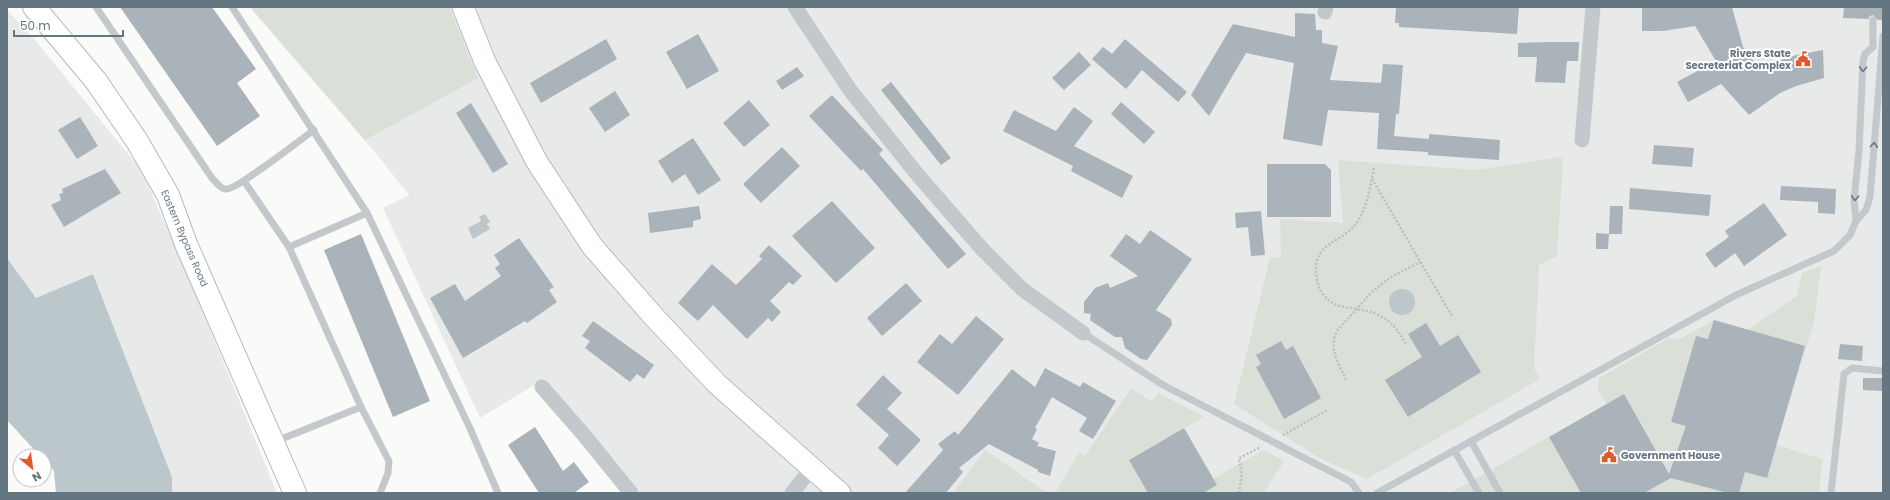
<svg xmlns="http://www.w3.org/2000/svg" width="1890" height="500" viewBox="0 0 1890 500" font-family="Poppins,sans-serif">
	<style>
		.built { fill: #e8e9e9 }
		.green { fill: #dadfd7 }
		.water { fill: #bbc7cb }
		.building { fill: #aab3b9 }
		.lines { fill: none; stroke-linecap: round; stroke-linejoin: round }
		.secondary-casing { stroke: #b3babf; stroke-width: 23 }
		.primary-casing { stroke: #b5babe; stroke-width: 24 }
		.path { stroke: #bbbfc2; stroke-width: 2.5; stroke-dasharray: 2 2; stroke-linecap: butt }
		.lane { stroke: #c3c8cc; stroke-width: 7 }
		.street { stroke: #c3c8cc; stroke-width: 15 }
		.secondary { stroke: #fff; stroke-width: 21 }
		.primary { stroke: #fff; stroke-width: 22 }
		.oneway { stroke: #6a7a87 }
		.labels { text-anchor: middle; stroke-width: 4; stroke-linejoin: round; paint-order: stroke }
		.poi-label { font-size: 10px; font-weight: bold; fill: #657683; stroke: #fff; text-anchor: end }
		.street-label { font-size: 10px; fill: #657683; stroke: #fff }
	</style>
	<rect width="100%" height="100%" fill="#fafaf8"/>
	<g class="built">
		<polygon points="250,7 1883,7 1883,493 637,493 543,380 480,418 383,208 409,195 378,156"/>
		<polygon points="7,10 35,40 142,171 200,305 277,493 172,493 172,477 93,274 36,298 7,258"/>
	</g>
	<g class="green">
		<polygon points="250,7 321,7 323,9 329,7 449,7 478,78 365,140"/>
		<polygon points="1563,157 1557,256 1539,265 1534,368 1540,379 1367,479 1321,459 1234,404 1270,258 1281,257 1280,219 1343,223 1338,160 1476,170"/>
		<polygon points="1821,266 1814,322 1776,445 1822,459 1819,493 1450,493 1607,404 1598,390 1599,378 1669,338 1678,340 1714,320 1747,330 1797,296 1802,273"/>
		<polygon points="1131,388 1152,402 1158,393 1204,417 1129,459 1148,493 1055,493 1079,453 1085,456"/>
		<polygon points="985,450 1047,493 953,493"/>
		<polygon points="1263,450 1284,461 1264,493 1203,493 1217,485 1213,479"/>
	</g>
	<g class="water">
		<polygon points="485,214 490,222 487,224 490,229 473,239 468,228 481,221 479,217"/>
		<polygon points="7,258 36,298 93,274 172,477 172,493 56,493 54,471 44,460 44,456 40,456 7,420"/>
		<circle cx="1402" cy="302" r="13"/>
	</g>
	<g class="building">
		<polygon points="120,7 212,7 256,69 237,83 260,116 217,146"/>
		<polygon points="1396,7 1519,7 1517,34 1399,27 1399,23 1395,23"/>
		<polygon points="1642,7 1732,7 1743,47 1761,71 1776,62 1792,56 1823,50 1824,78 1796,86 1780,93 1749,115 1721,84 1688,102 1677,82 1716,61 1695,26 1663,31 1642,31"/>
		<polygon points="1844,7 1883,7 1883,20 1878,20 1873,15 1870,16 1868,19 1843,18"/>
		<polygon points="1295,13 1315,14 1316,30 1322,30 1322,43 1338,46 1330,80 1381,83 1383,64 1403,65 1399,114 1396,114 1394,136 1429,139 1429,134 1500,140 1499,160 1428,155 1428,152 1377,149 1379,113 1328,110 1322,146 1283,139 1294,63 1246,53 1209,116 1191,95 1233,24 1295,37"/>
		<polygon points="698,34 719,71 687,89 666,52"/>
		<polygon points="606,39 617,59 541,103 530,83"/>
		<polygon points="1125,39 1187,92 1178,102 1142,70 1126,89 1092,59 1103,47 1112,54"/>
		<polygon points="1551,42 1579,42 1578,61 1567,61 1565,83 1535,82 1537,57 1518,57 1518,43"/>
		<polygon points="1079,52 1091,65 1064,90 1052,78"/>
		<polygon points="797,67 804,76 782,90 776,81"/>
		<polygon points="891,82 951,158 941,165 881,90"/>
		<polygon points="615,91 630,115 605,132 589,108"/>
		<polygon points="832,95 883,150 879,154 966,254 948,269 863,169 861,171 809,116"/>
		<polygon points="749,100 770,125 744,147 723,123"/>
		<polygon points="1121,102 1155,132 1144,144 1111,114"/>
		<polygon points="471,103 508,164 493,173 456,113"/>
		<polygon points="1074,107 1093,121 1074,146 1133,176 1122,198 1071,171 1073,166 1003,131 1014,110 1056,131"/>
		<polygon points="80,117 98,146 77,159 58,130"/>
		<polygon points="693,138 721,180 698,195 685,174 672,183 658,161"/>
		<polygon points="1654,145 1694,148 1692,167 1652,164"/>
		<polygon points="782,147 800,166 761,203 743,184"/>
		<polygon points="1267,164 1325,164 1331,170 1331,217 1267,217"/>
		<polygon points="105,169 121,193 64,227 51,205 61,200 59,194 63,193 62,189"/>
		<polygon points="1781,186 1836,189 1835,214 1818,213 1818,202 1780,200"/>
		<polygon points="1630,188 1711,195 1709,216 1629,209"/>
		<polygon points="832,201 875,248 836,283 792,236"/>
		<polygon points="1764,203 1787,235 1744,266 1735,253 1715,268 1705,254 1729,237 1725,231"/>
		<polygon points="699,206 701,219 693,221 693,227 650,233 648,213"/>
		<polygon points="1610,206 1623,206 1622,234 1609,234"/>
		<polygon points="1261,211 1265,255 1251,256 1248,227 1236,228 1235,213"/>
		<polygon points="1150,230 1192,259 1156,310 1171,319 1172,325 1147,360 1141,359 1125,348 1122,337 1115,337 1090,320 1091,314 1084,313 1084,302 1095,288 1108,283 1110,288 1138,276 1110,256 1126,234 1140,244"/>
		<polygon points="1596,233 1609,234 1608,249 1596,249"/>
		<polygon points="361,234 430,401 393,417 324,250"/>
		<polygon points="519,238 554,287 549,290 557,302 527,323 525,321 463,358 430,298 455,284 465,301 501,276 495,268 500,264 494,255"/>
		<polygon points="769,245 802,276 793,285 789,282 770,301 781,312 772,322 768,318 747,339 713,305 698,321 678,303 712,264 736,285 762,259 759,256"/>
		<polygon points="906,283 922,301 882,336 867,318"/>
		<polygon points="976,316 1004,339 958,395 917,362 940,334 952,344"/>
		<polygon points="1714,320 1805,346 1767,478 1745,472 1739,493 1728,493 1671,478 1644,493 1581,493 1549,437 1624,394 1669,474 1686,426 1671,422 1696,336 1708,339"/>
		<polygon points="593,321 654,365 644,379 637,374 630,382 585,348 590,341 582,336"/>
		<polygon points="1426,323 1440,346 1458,335 1481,372 1408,417 1385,380 1422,357 1408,334"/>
		<polygon points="1281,341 1286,350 1293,346 1321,398 1284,419 1256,367 1261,364 1256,355"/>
		<polygon points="1840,344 1863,346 1862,361 1838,359"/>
		<polygon points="1045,368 1080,387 1083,382 1116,401 1093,439 1079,431 1087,418 1052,397 1035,428 1037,429 1032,439 1039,443 1037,446 1056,451 1050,476 1038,472 1038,470 989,444 959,468 963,472 946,493 905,493 943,450 938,444 955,431 958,435 1012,369 1035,387"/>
		<polygon points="883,375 902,393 887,409 921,440 897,466 878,448 889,435 856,405"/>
		<polygon points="1863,378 1883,378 1883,391 1863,390"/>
		<polygon points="535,427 563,471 574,462 589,482 574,493 539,493 508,445"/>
		<polygon points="1184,428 1217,485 1203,493 1148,493 1129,460"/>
	</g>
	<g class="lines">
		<g class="secondary-casing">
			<polyline id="secondary" points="463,7 485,62 537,162 592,246 655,318 717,384 840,493"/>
		</g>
		<g class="primary-casing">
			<polyline id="primary" points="34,7 96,81 137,141 168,195 186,244 295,493"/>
		</g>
		<g class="path">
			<path d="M1374,168C1370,186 1368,205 1358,221C1345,243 1309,242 1317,278C1318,288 1322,295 1330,301C1337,307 1348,307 1356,309C1383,313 1393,321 1406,344"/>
			<polyline points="1372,179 1452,316"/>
			<path d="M1346,380C1339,364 1328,348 1337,331L1372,292L1391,277L1420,262"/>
			<polyline points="1283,435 1327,410"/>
			<polyline points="1239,493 1242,474 1239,458 1261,447"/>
		</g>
		<g class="lane">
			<path d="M96,7L212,178C216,182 221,190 227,189C239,188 300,140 314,130"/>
			<polyline points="232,7 367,213 469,426 498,493"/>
			<polyline points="244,181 289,247 361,407 389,461 388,473 380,493"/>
			<polyline points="1856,221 1854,201 1859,150 1863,61 1865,54 1873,47 1873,20"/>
			<polyline points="289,247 367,213"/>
			<polyline points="1083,333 1163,385 1351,482 1359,493"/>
			<polyline points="1471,441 1500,493"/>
			<polyline points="274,442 361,407"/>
			<polyline points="1454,450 1479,493"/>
			<polyline points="1377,493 1736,295 1834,251 1850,235 1856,221 1866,210 1870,197 1883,36"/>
			<polyline points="1831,493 1844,374 1852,368 1883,371"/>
		</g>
		<g class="street">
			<polyline points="795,7 850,90 917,174 982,249 1022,289 1083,333"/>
			<polyline points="1325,12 1326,7"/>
			<polyline points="1582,140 1593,7"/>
			<polyline points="542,387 584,435 631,493"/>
			<polyline points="792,493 811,469"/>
		</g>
		<use href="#secondary" class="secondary"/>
		<use href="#primary" class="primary"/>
	</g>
	<defs><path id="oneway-chevron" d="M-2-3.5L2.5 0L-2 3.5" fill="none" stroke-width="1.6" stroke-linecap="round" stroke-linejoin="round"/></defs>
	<g class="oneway">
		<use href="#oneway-chevron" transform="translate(1863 69) rotate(93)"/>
		<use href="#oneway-chevron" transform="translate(1874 145) rotate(-85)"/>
		<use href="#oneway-chevron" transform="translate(1855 198) rotate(93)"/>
	</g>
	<defs>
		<g id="civic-bare" transform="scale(1.2)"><path d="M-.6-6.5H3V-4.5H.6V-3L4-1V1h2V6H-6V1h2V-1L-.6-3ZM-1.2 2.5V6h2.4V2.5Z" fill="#e4572e" stroke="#fff" stroke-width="2.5" paint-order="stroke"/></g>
	</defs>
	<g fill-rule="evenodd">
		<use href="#civic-bare" x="1803" y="59"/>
		<use href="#civic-bare" x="1609" y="455"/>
	</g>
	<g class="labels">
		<g class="poi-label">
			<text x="1791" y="57">Rivers State<tspan x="1791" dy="12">Secreteriat Complex</tspan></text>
			<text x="1621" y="459" text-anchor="start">Government House</text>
		</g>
		<g class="street-label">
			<text transform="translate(185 238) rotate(67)" y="4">Eastern Bypass Road</text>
		</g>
	</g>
	<rect width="1890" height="500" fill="none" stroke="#657683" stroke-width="16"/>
	<g transform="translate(32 468) rotate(151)"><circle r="19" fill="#ffffff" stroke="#c1c8cd"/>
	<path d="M0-3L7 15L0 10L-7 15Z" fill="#e4572e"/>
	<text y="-6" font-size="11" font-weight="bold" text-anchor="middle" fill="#657683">N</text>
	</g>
	<path d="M14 30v6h109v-6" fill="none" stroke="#657683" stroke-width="2"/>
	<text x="20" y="30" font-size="12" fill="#657683" stroke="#ffffff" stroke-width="3" paint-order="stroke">50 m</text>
</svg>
